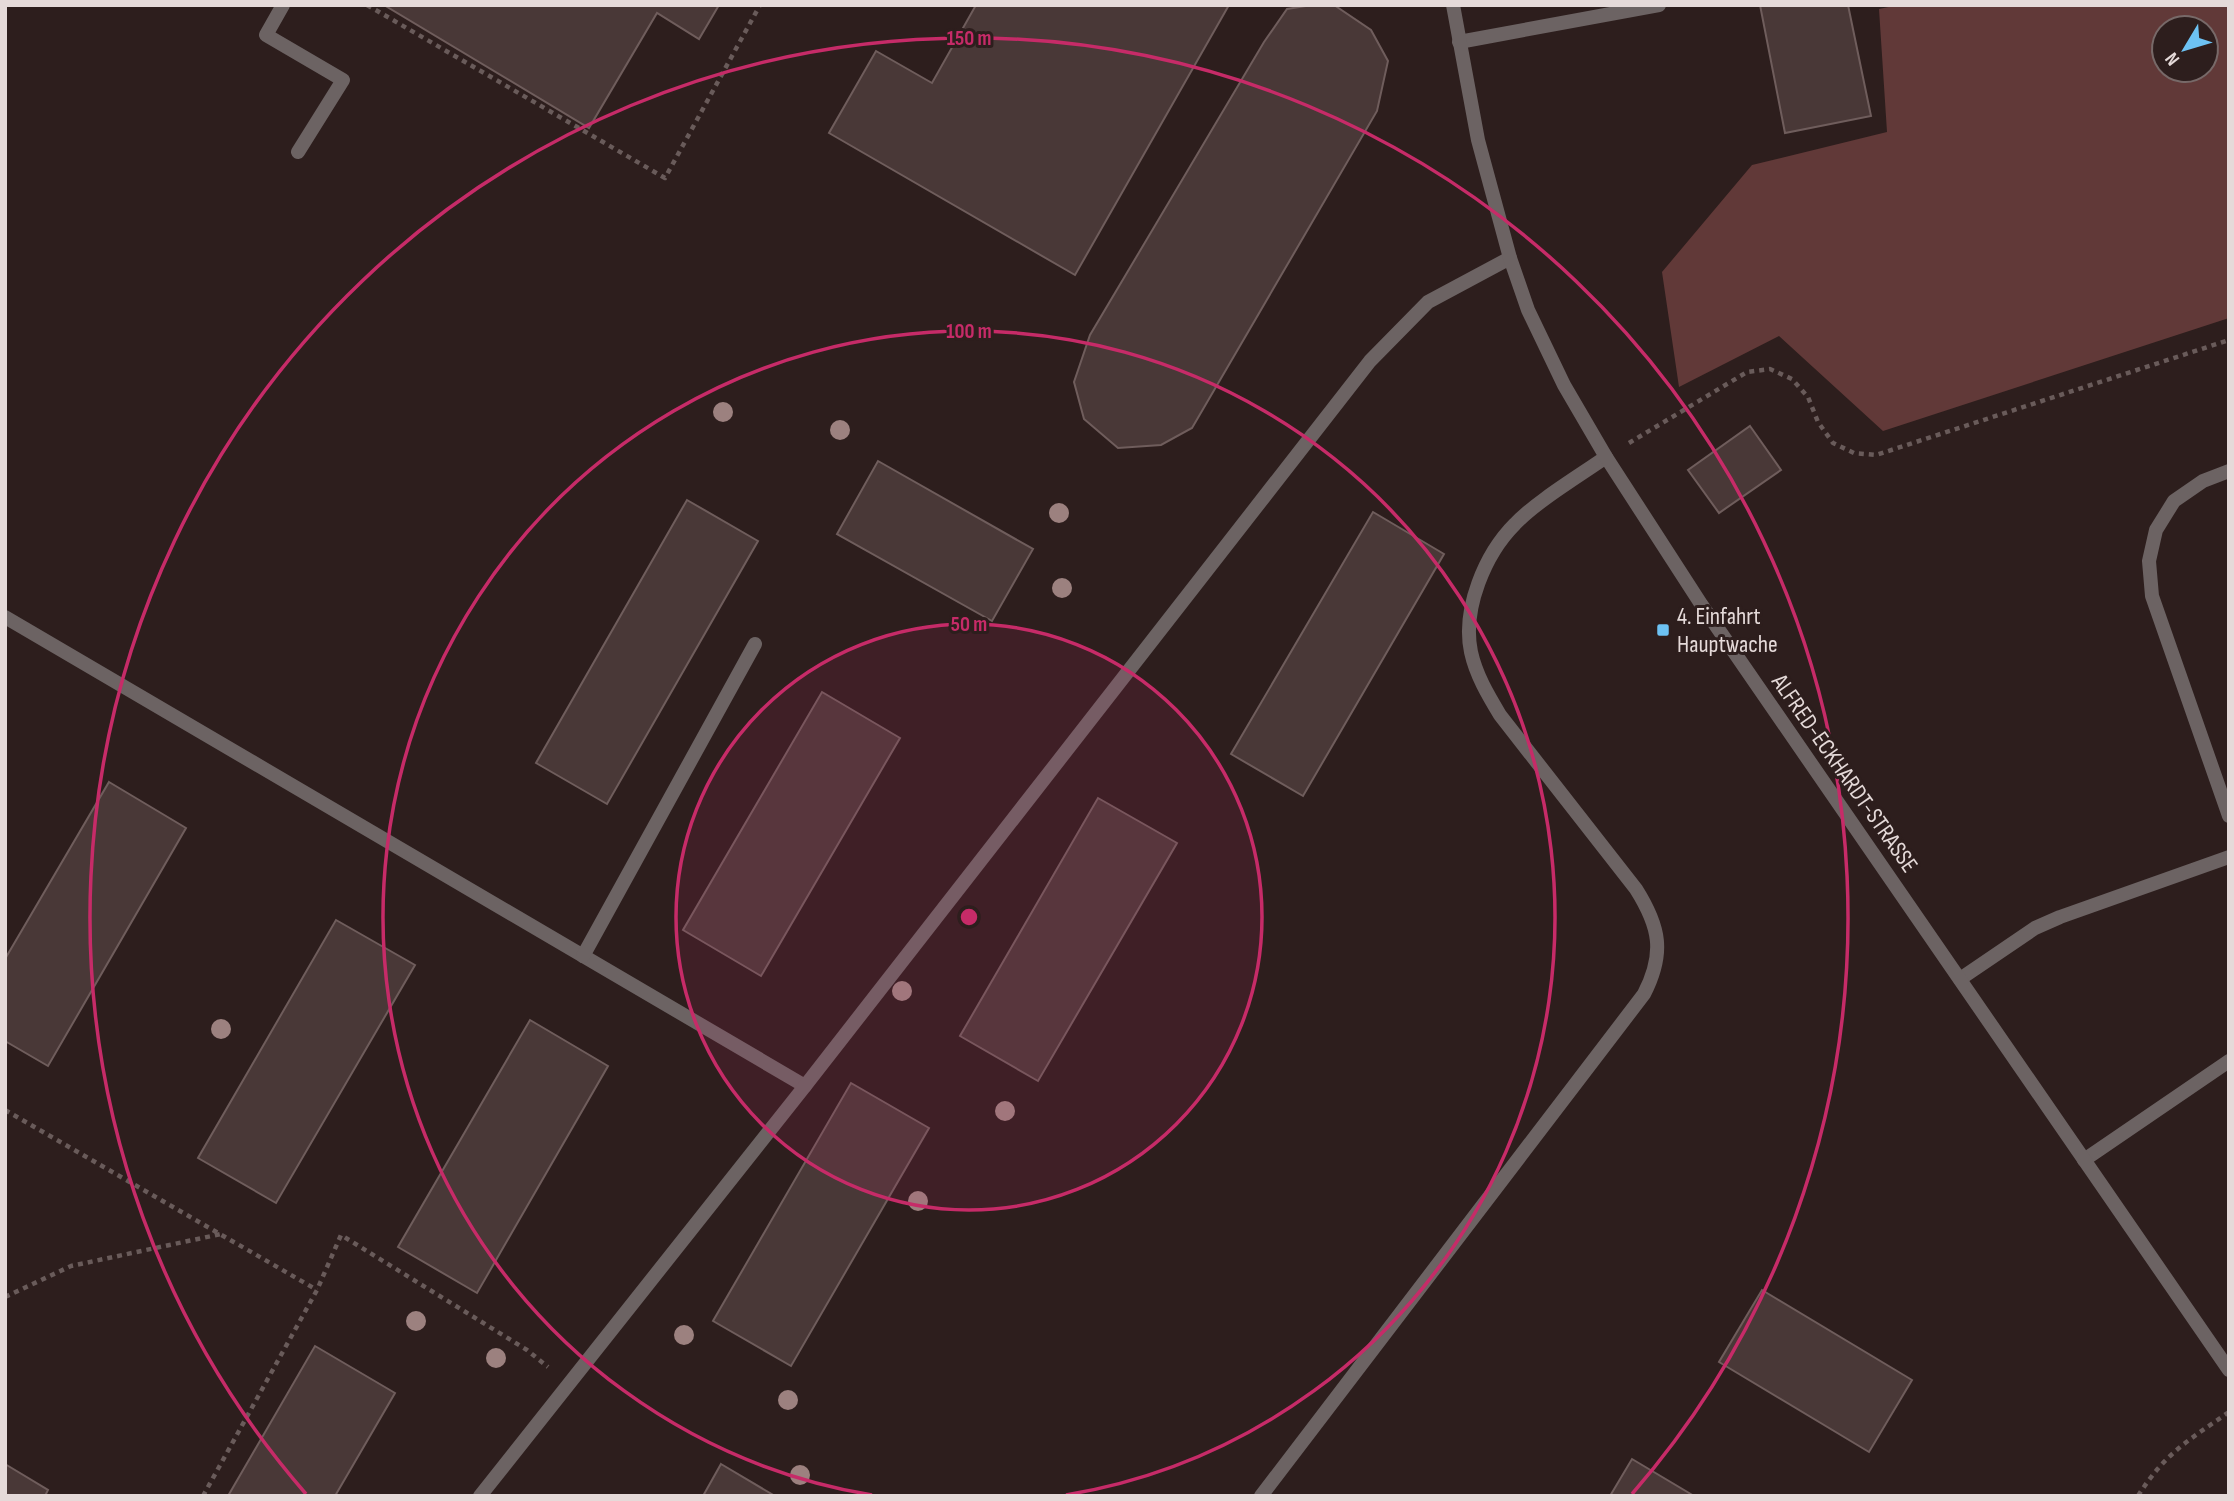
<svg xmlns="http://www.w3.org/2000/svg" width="2234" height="1501" viewBox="0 0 2234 1501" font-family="'Sofia Sans Condensed',sans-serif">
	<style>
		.green { fill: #613938; fill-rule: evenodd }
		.building { fill: #493837; stroke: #6f5d5c; stroke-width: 2 }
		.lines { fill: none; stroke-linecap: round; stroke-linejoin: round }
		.path { stroke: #695b5a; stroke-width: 4.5; stroke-dasharray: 5 5; stroke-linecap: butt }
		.lane { stroke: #6c6363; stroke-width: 14 }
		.street { stroke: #6c6363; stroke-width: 14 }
		.tree { fill: #9c817f }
		.ring { fill: none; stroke: #c62b68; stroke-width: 3.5 }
		.poi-dot { fill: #6dc2f3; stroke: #2d1e1d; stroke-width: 2.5 }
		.labels { text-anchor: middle; stroke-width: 6; stroke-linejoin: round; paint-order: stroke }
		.poi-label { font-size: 24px; fill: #e5dad9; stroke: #2d1e1d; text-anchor: start }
		.street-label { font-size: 24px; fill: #e5dad9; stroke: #2d1e1d }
		.centre { fill: #c62b68; stroke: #2d1e1d; stroke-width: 3.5 }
		.ring-label { font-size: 21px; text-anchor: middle; font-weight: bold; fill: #c62b68; stroke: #2d1e1d; stroke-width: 6; stroke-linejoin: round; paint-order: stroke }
	</style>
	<rect width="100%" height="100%" fill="#2d1e1d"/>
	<path class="green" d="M1898,5H2229V318L1883,431L1779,336L1679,387L1662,272L1752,165L1887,132L1879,9ZM2164,28H2206V70H2164Z"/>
	<g class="building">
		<polygon points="384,5 719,5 699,39 657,13 589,128"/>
		<polygon points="976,5 1229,5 1075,275 829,133 876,51 932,83"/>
		<polygon points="1312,5 1334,5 1371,30 1388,61 1377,111 1192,428 1161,445 1118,448 1084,419 1074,382 1090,335 1264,42 1287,9"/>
		<polygon points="1760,5 1848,5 1871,116 1785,133"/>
		<polygon points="1750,426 1781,470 1719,513 1688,470"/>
		<polygon points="878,461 1033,549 992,621 837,534"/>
		<polygon points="687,500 758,541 607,804 536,763"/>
		<polygon points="1373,512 1444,554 1303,796 1231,754"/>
		<polygon points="822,692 900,738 761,976 683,930"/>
		<polygon points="109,782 186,828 48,1066 5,1041 5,959"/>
		<polygon points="1098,798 1177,843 1038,1081 960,1036"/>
		<polygon points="336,920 415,965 276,1203 198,1158"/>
		<polygon points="530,1020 608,1066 477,1293 398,1247"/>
		<polygon points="851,1083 929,1128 791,1366 713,1321"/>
		<polygon points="1762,1290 1912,1380 1869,1452 1719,1362"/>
		<polygon points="315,1346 395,1393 335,1496 228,1496"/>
		<polygon points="1632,1459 1694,1496 1610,1496"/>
		<polygon points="5,1464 48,1490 45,1496 5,1496"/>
		<polygon points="721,1464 775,1496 703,1496"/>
	</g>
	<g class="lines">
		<g class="path">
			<polyline points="367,5 665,178 760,5"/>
			<polyline points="1629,443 1747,372 1770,369 1792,379 1808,397 1818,422 1833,443 1854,453 1876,455 2229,340"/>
			<polyline points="5,1110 317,1290"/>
			<polyline points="5,1297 71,1266 221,1234"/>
			<polyline points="203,1496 317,1290 341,1235 527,1350 548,1367"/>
			<path d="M2138,1496C2165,1453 2189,1440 2229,1412"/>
		</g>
		<g class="lane">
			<polyline points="283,5 266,35 343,80 298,152"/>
			<polyline points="1459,42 1659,5"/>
			<polyline points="2229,471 2203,481 2174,501 2156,530 2149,561 2152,596 2229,816"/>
			<polyline points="5,617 805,1086"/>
			<polyline points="583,956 755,644"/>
			<polyline points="1960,979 2035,928 2060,917 2229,857"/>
			<polyline points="2084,1160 2229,1061"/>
			<polyline points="480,1496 805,1086 1370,361 1428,302 1510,258"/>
			<path d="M1261,1496L1644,994C1665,953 1660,927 1636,889L1500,715C1488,695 1476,675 1471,652C1462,609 1485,554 1515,524C1537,501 1579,476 1606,457"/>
		</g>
		<polyline class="street" points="1453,5 1478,140 1510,258 1528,310 1564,385 1606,457 1701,604 2229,1370"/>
	</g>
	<g class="tree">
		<circle cx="723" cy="412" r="10"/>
		<circle cx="840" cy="430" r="10"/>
		<circle cx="1059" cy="513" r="10"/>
		<circle cx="1062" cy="588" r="10"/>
		<circle cx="902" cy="991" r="10"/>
		<circle cx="221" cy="1029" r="10"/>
		<circle cx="1005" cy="1111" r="10"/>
		<circle cx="918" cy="1201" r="10"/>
		<circle cx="416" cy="1321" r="10"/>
		<circle cx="684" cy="1335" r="10"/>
		<circle cx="496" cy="1358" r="10"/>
		<circle cx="788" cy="1400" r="10"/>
		<circle cx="800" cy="1475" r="10"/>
	</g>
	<circle cx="969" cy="917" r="293" fill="#c62b68" fill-opacity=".12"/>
	<g class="ring">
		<circle cx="969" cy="917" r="293"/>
		<path d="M872 1495A586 586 0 1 1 1066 1495"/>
		<path d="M306 1494A879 879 0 1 1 1632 1494"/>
	</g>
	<rect class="poi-dot" x="1656" y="623" width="14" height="14" rx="3.5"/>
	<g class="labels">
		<g class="poi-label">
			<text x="1677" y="624">4. Einfahrt<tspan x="1677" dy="28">Hauptwache</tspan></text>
		</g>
		<g class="street-label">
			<text transform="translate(1845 773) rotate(55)" y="8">ALFRED-ECKHARDT-STRASSE</text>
		</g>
	</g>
	<circle cx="969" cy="917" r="10" class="centre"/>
	<g class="ring-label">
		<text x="969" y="45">150 m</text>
		<text x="969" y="338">100 m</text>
		<text x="969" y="631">50 m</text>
	</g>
	<rect width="2234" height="1501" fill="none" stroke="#e5dad9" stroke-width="14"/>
	<g transform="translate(2185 49) rotate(232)"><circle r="33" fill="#2d1e1d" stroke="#776968" stroke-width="2"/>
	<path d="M0-5L12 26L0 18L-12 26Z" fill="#6dc2f3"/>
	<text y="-10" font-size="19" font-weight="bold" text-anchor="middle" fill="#e5dad9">N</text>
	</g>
</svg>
